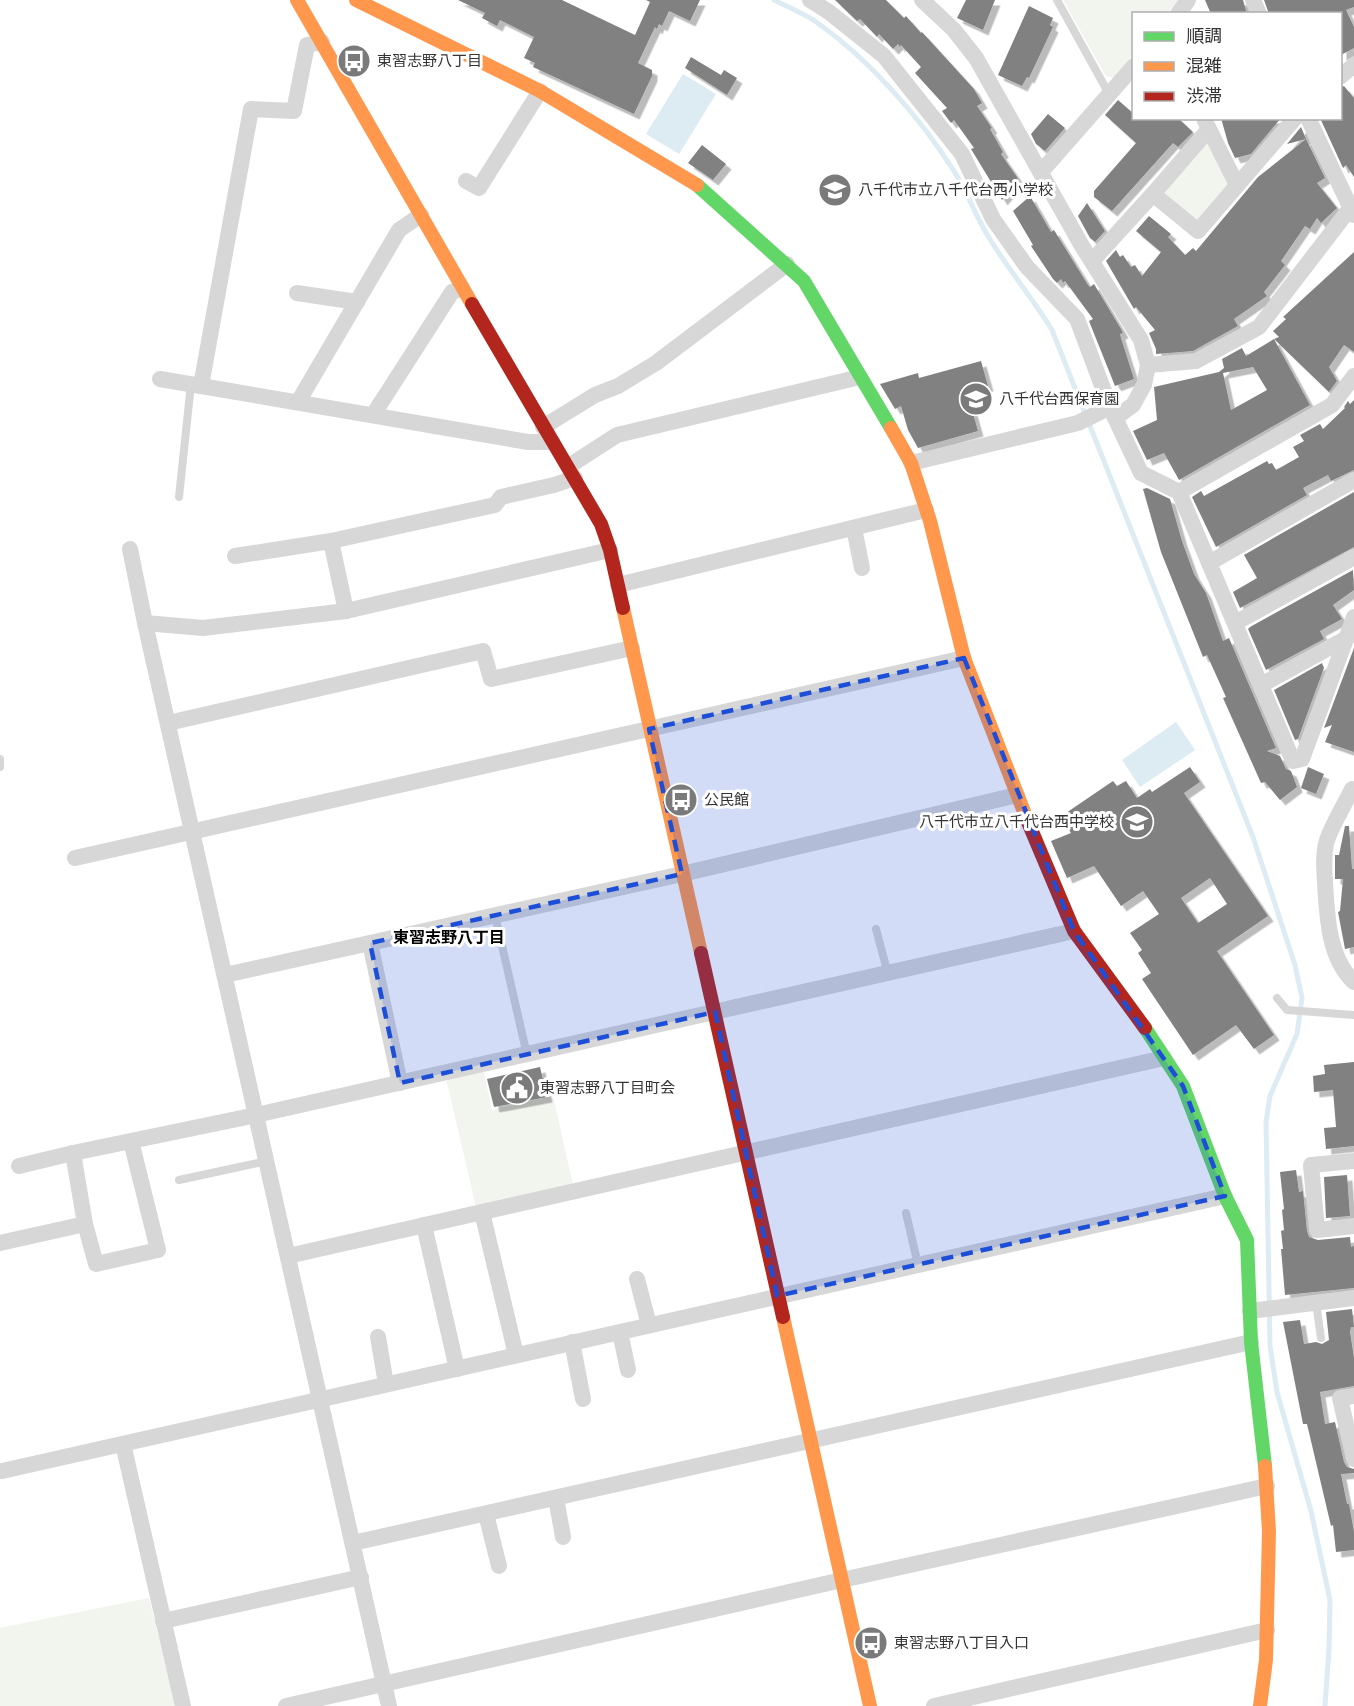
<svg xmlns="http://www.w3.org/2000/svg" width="1354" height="1706" viewBox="0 0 1354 1706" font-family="Mulish,'Noto Sans JP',sans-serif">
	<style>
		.green { fill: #f1f5ed }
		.water { fill: #ddebf3 }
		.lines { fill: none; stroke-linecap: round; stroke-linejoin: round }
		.stream { stroke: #ddebf3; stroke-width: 5 }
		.building { fill: #818181; fill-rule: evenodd; filter: url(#shadow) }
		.lane { stroke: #d7d7d7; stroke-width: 8 }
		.street { stroke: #d7d7d7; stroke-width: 16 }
		.fast { stroke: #63d668; stroke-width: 14 }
		.slow { stroke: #ff974d; stroke-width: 14 }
		.jam { stroke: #b3261e; stroke-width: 14 }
		.marked { fill: #1d4ed8; fill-opacity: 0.2; stroke: #1d4ed8; stroke-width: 4.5; stroke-dasharray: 12 8; stroke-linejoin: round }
		.labels { text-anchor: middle; stroke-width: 6; stroke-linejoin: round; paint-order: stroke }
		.poi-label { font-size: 15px; fill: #333; stroke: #fff; text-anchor: start }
		.neighbourhood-label { font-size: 16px; font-weight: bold; fill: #000; stroke: #fff }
	</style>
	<defs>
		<filter id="shadow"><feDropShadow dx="5.5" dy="5.5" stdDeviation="0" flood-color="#0004"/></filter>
	</defs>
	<rect width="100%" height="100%" fill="#fff"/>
	<g class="green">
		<polygon points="1063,0 1178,0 1168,13 1134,14 1133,55 1114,78 1106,76"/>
		<polygon points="1208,140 1230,181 1228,187 1201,220 1191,221 1166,200 1165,187"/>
		<polygon points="483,1069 492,1110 553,1096 573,1185 476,1207 446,1078"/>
		<polygon points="149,1598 176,1706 0,1706 0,1628"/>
	</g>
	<g class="water">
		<polygon points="683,74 716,94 679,154 646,134"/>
		<polygon points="1176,722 1195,750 1140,787 1122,760"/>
	</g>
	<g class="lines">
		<path class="stream" d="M774,0C788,7 802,13 815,21C869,59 919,116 954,171C967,191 975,215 988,236C1007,268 1032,297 1052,330L1253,837L1295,965L1302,998L1297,1034L1270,1096L1266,1122L1270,1346L1277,1392L1311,1511L1330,1600L1329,1649L1325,1706"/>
	</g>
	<g class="building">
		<polygon points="458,0 562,0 635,35 650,2 646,0 700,0 690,21 669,11 662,26 659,24 657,29 655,27 638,63 652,70 652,76 634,114 533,67 535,63 524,58 534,37 500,20 497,26 482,18 485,13"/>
		<polygon points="835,0 886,0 904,18 906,16 921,33 922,32 974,89 982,103 977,106 992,128 990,129 1003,152 1001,154 1019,180 1002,200 971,149 974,148 954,120 951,123 942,111 947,108 915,73 921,67 901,45 900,47 898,44 893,49 879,34 877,37 860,19 857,21"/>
		<polygon points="966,0 995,0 983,30 957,18"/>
		<polygon points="1205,0 1243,0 1247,14 1211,14"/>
		<polygon points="1264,0 1354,0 1354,7 1346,10 1354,27 1354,48 1341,55 1341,13 1269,14"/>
		<polygon points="1029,6 1053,18 1050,25 1053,27 1029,78 1027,77 1022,86 998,75"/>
		<polygon points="691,57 721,75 724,70 737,78 727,95 685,68"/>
		<polygon points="1344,86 1354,98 1354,177 1346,165 1343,168 1320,118 1341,118 1341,87"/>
		<polygon points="1118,100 1134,114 1134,118 1178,118 1193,132 1178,147 1173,143 1112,211 1094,197 1094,191 1136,143 1105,115"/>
		<polygon points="1048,114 1065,128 1045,151 1036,144 1031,134"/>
		<polygon points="1221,118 1281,118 1251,154 1235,158 1228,143"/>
		<polygon points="1301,127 1306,139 1287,144"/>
		<polygon points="1306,139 1325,178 1317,183 1337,208 1321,223 1317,218 1310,229 1305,226 1281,261 1285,265 1264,292 1267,296 1234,319 1238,326 1193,351 1156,354 1156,349 1149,333 1155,330 1136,307 1134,309 1106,261 1116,250 1120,257 1123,255 1131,267 1135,265 1142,276 1161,252 1136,231 1149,216 1171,234 1168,237 1185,255 1193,248 1196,251 1258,177"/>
		<polygon points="702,145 726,164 713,180 688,163"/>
		<polygon points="1030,196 1051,232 1054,230 1088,285 1090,287 1094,284 1121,329 1123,333 1120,334 1121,338 1134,379 1115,386 1089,321 1093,319 1065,281 1063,283 1061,279 1057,283 1053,279 1031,246 1033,245 1013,211"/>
		<polygon points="1087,203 1105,231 1095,242 1090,238 1078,216"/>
		<polygon points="1354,252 1354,352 1344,345 1329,367 1337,381 1329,392 1274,339 1279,337 1273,331 1286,319 1283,317"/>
		<path d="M1274,339L1310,405L1179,480L1164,453L1147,460L1133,431L1157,420L1154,387L1219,372L1224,368L1222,359L1242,348L1246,356ZM1253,367L1267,390L1231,410L1223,373Z"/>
		<polygon points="981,361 988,386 967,392 978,431 918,448 908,430 901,406 895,409 880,384 918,373 919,378"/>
		<polygon points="1354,400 1354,470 1331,481 1328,475 1303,488 1307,495 1216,547 1192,497 1201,491 1204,496 1267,461 1269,464 1272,463 1276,470 1299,457 1293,447 1304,441 1300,435 1320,424 1323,429 1345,408 1344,407 1348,401 1350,404"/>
		<polygon points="1147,488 1170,499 1182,541 1194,574 1206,593 1223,641 1229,638 1276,748 1267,751 1280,756 1286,769 1291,771 1297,787 1280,800 1265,782 1261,783 1223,698 1226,697 1207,655 1203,657 1161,552 1143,489"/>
		<polygon points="1354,492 1354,547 1240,608 1233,592 1257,578 1244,555"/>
		<polygon points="1353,570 1354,590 1333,605 1342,619 1320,631 1324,639 1266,670 1248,629 1250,627"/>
		<polygon points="1354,648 1354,752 1325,742 1332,725 1324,728"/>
		<polygon points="1322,663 1324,668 1298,739 1295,740 1274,690"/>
		<path d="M1190,767L1200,782L1184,793L1268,916L1217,951L1274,1035L1254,1049L1236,1025L1193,1055L1142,979L1151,973L1138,953L1142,950L1130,933L1159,914L1143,891L1121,906L1094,866L1067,878L1051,841L1071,833L1066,825L1072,821L1066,813L1113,781L1117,786L1126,781L1137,798L1150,789L1152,792ZM1210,878L1227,904L1198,923L1181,898Z"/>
		<polygon points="1308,767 1324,774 1316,794 1301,788"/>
		<polygon points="1345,826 1349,826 1352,869 1354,869 1354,947 1345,949 1338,912 1340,911 1343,879 1335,879 1335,855 1339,855"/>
		<polygon points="1354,1062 1354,1146 1326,1149 1324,1128 1336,1127 1333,1090 1314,1092 1313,1076 1325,1074 1324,1065"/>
		<polygon points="540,1067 547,1097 494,1107 487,1079"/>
		<polygon points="1296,1170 1299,1192 1303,1191 1307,1231 1309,1237 1318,1240 1350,1237 1351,1247 1354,1246 1354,1288 1285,1295 1281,1249 1283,1249 1281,1231 1284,1230 1282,1210 1284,1209 1280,1172"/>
		<polygon points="1347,1175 1350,1216 1326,1218 1324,1177"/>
		<polygon points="1352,1309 1354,1327 1351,1327 1350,1332 1354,1358 1354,1386 1320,1392 1325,1424 1335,1422 1344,1462 1347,1467 1354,1469 1354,1473 1341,1474 1347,1504 1349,1504 1354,1532 1354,1550 1336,1552 1333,1525 1331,1526 1307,1424 1303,1424 1283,1322 1300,1320 1304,1344 1316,1342 1322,1344 1329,1340 1326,1312"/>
	</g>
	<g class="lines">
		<g class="lane">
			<polyline points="1057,0 1109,94"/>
			<polyline points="179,497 191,384"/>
			<polyline points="0,759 0,767"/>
			<polyline points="495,915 527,1055"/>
			<polyline points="876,929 888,974"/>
			<polyline points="1277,998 1287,1010 1354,1015"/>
			<polyline points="179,1180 267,1161"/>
			<polyline points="906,1213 918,1265"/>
			<polyline points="1316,1303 1321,1338"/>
		</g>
		<g class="street">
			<polyline points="810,0 829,12 884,56 962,154 993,219 1027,267 1077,319 1110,407 1141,473 1179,492 1293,761 1302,759 1354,617"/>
			<polyline points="922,0 954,30 976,58 1082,246 1141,340 1148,365 1144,385 1133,405 1115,418"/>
			<polyline points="1253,0 1259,14"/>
			<polyline points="1178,14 1188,0"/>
			<polyline points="1340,77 1354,65"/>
			<polyline points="1308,118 1354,215"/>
			<polyline points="1205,121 1237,185"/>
			<polyline points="1041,172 1134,66"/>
			<polyline points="466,181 479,188 540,91"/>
			<polyline points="1153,194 1198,231 1295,118"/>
			<polyline points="1093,260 1153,194 1209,129"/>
			<polyline points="297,293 357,302"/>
			<polyline points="1148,365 1196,361 1259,327 1351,207"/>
			<polyline points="160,379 528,442 552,442"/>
			<polyline points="201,386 251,109 294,111 307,45 322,42"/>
			<polyline points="298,402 399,230 421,215"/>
			<polyline points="373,415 452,292 462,288"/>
			<polyline points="543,427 595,395 618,386 656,363 787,264"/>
			<polyline points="911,463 1078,423 1110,407"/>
			<polyline points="569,466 617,435 860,377"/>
			<polyline points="1179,492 1332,405 1354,376"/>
			<polyline points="854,528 862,568"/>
			<polyline points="331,541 346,611"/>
			<polyline points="130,549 145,623 389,1706"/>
			<polyline points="235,556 331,541 495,505 501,497 554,485 575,478"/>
			<polyline points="1209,563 1354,480"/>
			<polyline points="618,585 926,510"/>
			<polyline points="145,623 203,628 346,611 610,550"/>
			<polyline points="1235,623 1354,557"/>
			<polyline points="1261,685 1347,638"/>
			<polyline points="168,723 483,651 491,679 632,648"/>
			<path d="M1354,790L1352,789C1344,806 1333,823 1327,840C1323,853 1324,868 1325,882C1327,915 1328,958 1354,982"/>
			<polyline points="75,858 964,658"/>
			<polyline points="370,943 400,1083"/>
			<polyline points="225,975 682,874 1017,795"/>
			<polyline points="73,1153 85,1224 96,1264 158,1250 131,1141"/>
			<polyline points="1354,1161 1311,1165 1317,1230 1354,1226"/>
			<polyline points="19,1166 73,1153 256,1115 1074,931"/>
			<polyline points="482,1212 516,1355"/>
			<polyline points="424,1225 457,1369"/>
			<polyline points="0,1243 85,1224"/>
			<polyline points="288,1256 1164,1058"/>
			<polyline points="637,1279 649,1325"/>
			<polyline points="1250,1311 1354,1298"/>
			<polyline points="620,1332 628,1370"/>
			<polyline points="378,1337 386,1384"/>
			<polyline points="572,1342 583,1399"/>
			<polyline points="1354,1396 1340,1398 1354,1459"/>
			<polyline points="123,1444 183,1706"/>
			<polyline points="2,1471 1225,1196"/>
			<polyline points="556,1498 563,1537"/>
			<polyline points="486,1514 499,1566"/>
			<polyline points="353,1543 1251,1342"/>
			<polyline points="163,1621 361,1577"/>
			<polyline points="286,1706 842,1580 1267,1486"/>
			<polyline points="934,1706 1267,1630"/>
		</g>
		<g class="fast">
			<polyline points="697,185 804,281 891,428"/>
			<polyline points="1145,1028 1183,1086 1225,1196 1247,1240 1251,1342 1265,1466"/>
		</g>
		<g class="slow">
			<polyline points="297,0 472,304"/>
			<polyline points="356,0 540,91 697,185"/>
			<polyline points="891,428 911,463 930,521 964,658 1028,822"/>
			<polyline points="623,608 701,953"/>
			<polyline points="783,1317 870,1706"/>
			<polyline points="1260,1706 1266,1660 1269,1531 1265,1466"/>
		</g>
		<g class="jam">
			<polyline points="472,304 601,524 610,550 623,608"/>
			<polyline points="1028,822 1074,931 1145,1028"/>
			<polyline points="701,953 783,1317"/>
		</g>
	</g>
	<path class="marked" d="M964,658L1074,931L1183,1086L1225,1196L777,1296L715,1012L400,1083L370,943L682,874L649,729Z"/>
	<defs>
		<g id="bus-disc" transform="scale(1.725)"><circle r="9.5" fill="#7a7a7a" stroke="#fff"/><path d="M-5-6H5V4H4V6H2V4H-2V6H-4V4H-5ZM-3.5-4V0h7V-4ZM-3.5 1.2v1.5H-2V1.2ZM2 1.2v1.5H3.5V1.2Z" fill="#fff"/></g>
		<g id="school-disc" transform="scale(1.725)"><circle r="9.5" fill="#7a7a7a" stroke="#fff"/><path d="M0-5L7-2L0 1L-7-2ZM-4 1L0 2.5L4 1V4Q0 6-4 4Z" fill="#fff"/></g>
		<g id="civic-disc" transform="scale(1.725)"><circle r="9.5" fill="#7a7a7a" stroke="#fff"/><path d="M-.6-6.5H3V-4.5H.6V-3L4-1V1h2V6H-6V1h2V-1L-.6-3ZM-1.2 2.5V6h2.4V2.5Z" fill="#fff"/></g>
	</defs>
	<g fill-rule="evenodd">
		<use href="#bus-disc" x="354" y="61"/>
		<use href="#school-disc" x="835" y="190"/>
		<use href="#school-disc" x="976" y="399"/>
		<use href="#bus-disc" x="681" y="800"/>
		<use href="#school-disc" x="1137" y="822"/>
		<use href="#civic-disc" x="517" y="1088"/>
		<use href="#bus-disc" x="871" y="1643"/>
	</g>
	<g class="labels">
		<g class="poi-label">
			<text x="377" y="66">東習志野八丁目</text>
			<text x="858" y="195">八千代市立八千代台西小学校</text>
			<text x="999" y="404">八千代台西保育園</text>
			<text x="704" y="805">公民館</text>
			<text x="1114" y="827" text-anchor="end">八千代市立八千代台西中学校</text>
			<text x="540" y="1093">東習志野八丁目町会</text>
			<text x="894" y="1648">東習志野八丁目入口</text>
		</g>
		<g class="neighbourhood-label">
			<text x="449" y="943">東習志野八丁目</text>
		</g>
	</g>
	<rect x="1132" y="12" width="210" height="108" fill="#ffffff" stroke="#adadad" stroke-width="1.5"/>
	<rect x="1144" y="32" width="30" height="9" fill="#63d668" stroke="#adadad" stroke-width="1.5"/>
	<text x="1186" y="42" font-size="18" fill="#333333">順調</text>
	<rect x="1144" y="62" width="30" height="9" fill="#ff974d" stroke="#adadad" stroke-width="1.5"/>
	<text x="1186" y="72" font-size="18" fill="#333333">混雑</text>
	<rect x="1144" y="92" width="30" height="9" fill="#b3261e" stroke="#adadad" stroke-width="1.5"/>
	<text x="1186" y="102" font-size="18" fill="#333333">渋滞</text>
</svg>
